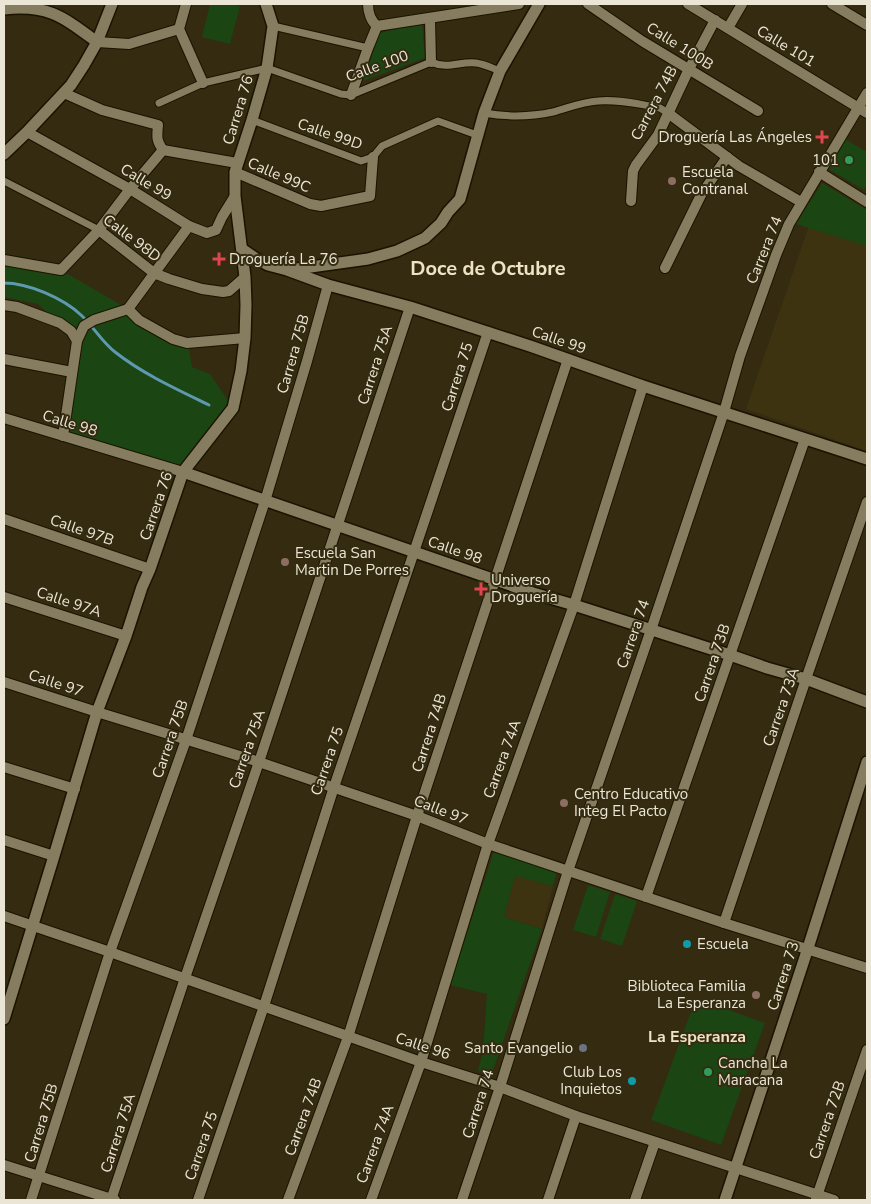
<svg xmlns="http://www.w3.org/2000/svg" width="871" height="1204" viewBox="0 0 871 1204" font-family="'Nunito Sans',sans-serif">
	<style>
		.built { fill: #3e3310 }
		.green { fill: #1b4512 }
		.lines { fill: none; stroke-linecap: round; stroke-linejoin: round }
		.stream { stroke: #5e99b1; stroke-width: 3 }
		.pedestrian-casing { stroke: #1b1300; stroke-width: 9 }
		.minor-casing { stroke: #1b1300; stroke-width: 12 }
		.tertiary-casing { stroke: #1b1300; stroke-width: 14 }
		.pedestrian { stroke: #867c5f; stroke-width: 7 }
		.minor { stroke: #867c5f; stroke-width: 10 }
		.tertiary { stroke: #867c5f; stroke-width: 11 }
		.health-dot { fill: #e0444e; stroke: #342b11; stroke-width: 2 }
		.leisure-dot { fill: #2e9e5b; stroke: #342b11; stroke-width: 2 }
		.education-dot { fill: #8d6e63; stroke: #342b11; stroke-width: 2 }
		.culture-dot { fill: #0f9aa8; stroke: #342b11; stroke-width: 2 }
		.worship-dot { fill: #6b7280; stroke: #342b11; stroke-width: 2 }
		.labels { text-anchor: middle; stroke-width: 4; stroke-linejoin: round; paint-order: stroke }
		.street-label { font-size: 15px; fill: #eae5d5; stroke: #342b11 }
		.poi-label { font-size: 15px; fill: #eae5d5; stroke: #342b11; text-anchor: start }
		.neighbourhood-label { font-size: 16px; font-weight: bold; fill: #eee3c4; stroke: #342b11 }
		.district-label { font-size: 20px; font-weight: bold; fill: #eee3c4; stroke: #342b11 }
	</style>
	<rect width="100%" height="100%" fill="#342b11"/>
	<g class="built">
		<polygon points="819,197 867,225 867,451 746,409"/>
		<polygon points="515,875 553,886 542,929 504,917"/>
	</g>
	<g class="green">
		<polygon points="210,4 231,4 240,6 230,44 202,37"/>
		<polygon points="422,22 425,58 363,81 380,33"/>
		<polygon points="845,139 867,152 867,185 864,190 827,168"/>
		<polygon points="822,183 867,210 867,246 796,224"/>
		<polygon points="4,265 61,270 128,309 189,348 192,367 210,374 233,408 183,472 63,436 77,341 38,304 4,297"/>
		<polygon points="494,851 557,872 553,886 515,876 504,917 542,929 491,1076 478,1071 483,1051 487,994 450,985"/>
		<polygon points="588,885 610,892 596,937 573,930"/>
		<polygon points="615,894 637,901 622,946 600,939"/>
		<polygon points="696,998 765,1023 721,1145 651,1120"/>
	</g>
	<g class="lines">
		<path class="stream" d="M4,283C28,283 63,298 81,315C93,326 102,342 115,352C143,374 176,389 209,405"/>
		<g class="pedestrian-casing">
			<g id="pedestrian">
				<polyline points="273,26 368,48"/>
				<path d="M159,103L203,83L267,68L341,94L351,95L431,62C448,70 460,61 476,63C484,64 492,68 500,71"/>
				<path d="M484,113C507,117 530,117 553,112C568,108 582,102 598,101C617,99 637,104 656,107L660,108L668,113"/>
				<polyline points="252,120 361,161 373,157 382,146 438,121 477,135"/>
				<polyline points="4,181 99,230"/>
			</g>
		</g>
		<g class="minor-casing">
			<g id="minor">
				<polyline points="186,4 179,29 203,83"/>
				<polyline points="588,4 642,41 758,111"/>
				<polyline points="688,4 867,113"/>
				<polyline points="832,4 867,25"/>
				<polyline points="430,19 431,62"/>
				<polyline points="377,26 519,4"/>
				<polyline points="728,28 742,4"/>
				<polyline points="97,42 129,44 179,29"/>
				<path d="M351,95L368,48L377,26C371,21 368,12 368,4"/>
				<polyline points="668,113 739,166 801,202"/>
				<polyline points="27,132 130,189 189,226 207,233 216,230 222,217 235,196"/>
				<polyline points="163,150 237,163"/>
				<polyline points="235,172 310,204 321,206 370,196 373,157"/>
				<polyline points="819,172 867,202"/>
				<polyline points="631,201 633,171 636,165 658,135 689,69 715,20"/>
				<polyline points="99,230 154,273 169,279 202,289 223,292 229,291 245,277"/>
				<path d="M4,260L61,270L99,230L130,189L163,150C156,140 157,137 158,125L102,110L64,93"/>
				<polyline points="665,268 701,195 727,157"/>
				<polyline points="4,305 17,307 60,323 71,331 77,341"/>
				<polyline points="128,309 139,320 173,339 187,343 245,338"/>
				<polyline points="128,309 189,226"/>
				<polyline points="4,359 72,372"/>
				<polyline points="4,418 183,472"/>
				<polyline points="63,436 77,341 84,326 94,320 128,309"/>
				<polyline points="4,519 150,569"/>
				<polyline points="4,597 126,636"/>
				<polyline points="4,682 97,712 259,762 417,816 488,844 724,923 867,968"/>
				<polyline points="4,767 75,789"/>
				<polyline points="4,840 54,856"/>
				<polyline points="646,897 805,439"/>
				<polyline points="4,916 110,952 421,1062 500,1087 576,1116 834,1200"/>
				<polyline points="724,923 806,679 867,502"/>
				<polyline points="4,1165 115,1200"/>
				<polyline points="816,1199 867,1050"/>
				<polyline points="31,1200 110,952 186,740 265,501 307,361 328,285"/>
				<polyline points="111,1200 185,978 259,762 410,307"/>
				<polyline points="198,1200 264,1006 334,787 414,552 488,332"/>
				<polyline points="288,1200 348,1037 417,816 568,359"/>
				<polyline points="371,1200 421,1062 488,844 574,605 643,386"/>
				<polyline points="462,1200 500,1087 568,871 651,630 724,412 740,356 776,255 789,224 867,93"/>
				<polyline points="548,1200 576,1116"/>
				<polyline points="635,1200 655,1142"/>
			</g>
		</g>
		<g class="tertiary-casing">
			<g id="tertiary">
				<path d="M4,9C48,4 63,17 97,42"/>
				<polyline points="4,154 27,132 71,85 84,65 97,42 112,4"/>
				<polyline points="242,249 255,258 268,265 287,270 328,285 410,307 530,346 643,386 867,459"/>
				<polyline points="289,270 368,259 397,251 425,238 441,223 448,212 460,199 484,113 500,71 539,4"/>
				<polyline points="183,472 533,593 574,605 730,655 767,668 806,679 867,702"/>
				<polyline points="4,1019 54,856 97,712 126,636 142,587 150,569 183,472 233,408 241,371 245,338 246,305 245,277 235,196 235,172 252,120 267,68 273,26 266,4"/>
				<polyline points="725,1200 808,948 867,762"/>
			</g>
		</g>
		<use href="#pedestrian" class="pedestrian"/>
		<use href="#minor" class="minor"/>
		<use href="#tertiary" class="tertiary"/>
	</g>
	<g class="health-dot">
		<path d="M819.5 129.5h5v5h5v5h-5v5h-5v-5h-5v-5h5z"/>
		<path d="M216.5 251.5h5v5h5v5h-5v5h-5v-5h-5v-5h5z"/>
		<path d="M478.5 581.5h5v5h5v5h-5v5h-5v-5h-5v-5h5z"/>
	</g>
	<g class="leisure-dot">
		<circle cx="849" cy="160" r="5"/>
		<circle cx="708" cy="1072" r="5"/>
	</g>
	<g class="education-dot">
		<circle cx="672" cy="181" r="5"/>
		<circle cx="285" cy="562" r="5"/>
		<circle cx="564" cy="803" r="5"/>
		<circle cx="756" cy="995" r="5"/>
	</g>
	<g class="culture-dot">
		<circle cx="687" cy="944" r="5"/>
		<circle cx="632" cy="1081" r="5"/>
	</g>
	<circle class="worship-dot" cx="583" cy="1048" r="5"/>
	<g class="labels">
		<g class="street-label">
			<text transform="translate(680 46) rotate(32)" y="5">Calle 100B</text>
			<text transform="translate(786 46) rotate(31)" y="5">Calle 101</text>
			<text transform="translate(377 66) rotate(-20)" y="5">Calle 100</text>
			<text transform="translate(654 103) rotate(-62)" y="5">Carrera 74B</text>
			<text transform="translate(238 110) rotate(-73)" y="5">Carrera 76</text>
			<text transform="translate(330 134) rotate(19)" y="5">Calle 99D</text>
			<text transform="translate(279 175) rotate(23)" y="5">Calle 99C</text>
			<text transform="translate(146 182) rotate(31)" y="5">Calle 99</text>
			<text transform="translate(132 238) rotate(37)" y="5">Calle 98D</text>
			<text transform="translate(764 250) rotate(-68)" y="5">Carrera 74</text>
			<text transform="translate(559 340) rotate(19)" y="5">Calle 99</text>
			<text transform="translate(293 354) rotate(-74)" y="5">Carrera 75B</text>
			<text transform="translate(375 365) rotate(-72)" y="5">Carrera 75A</text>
			<text transform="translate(457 377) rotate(-72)" y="5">Carrera 75</text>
			<text transform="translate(70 423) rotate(17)" y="5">Calle 98</text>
			<text transform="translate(156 506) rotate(-71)" y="5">Carrera 76</text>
			<text transform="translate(82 530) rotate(19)" y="5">Calle 97B</text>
			<text transform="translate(455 550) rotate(19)" y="5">Calle 98</text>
			<text transform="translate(69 602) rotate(18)" y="5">Calle 97A</text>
			<text transform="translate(633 634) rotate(-71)" y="5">Carrera 74</text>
			<text transform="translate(712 663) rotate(-71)" y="5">Carrera 73B</text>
			<text transform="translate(56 683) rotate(18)" y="5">Calle 97</text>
			<text transform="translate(781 707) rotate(-71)" y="5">Carrera 73A</text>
			<text transform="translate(429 733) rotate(-72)" y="5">Carrera 74B</text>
			<text transform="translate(170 739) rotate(-71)" y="5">Carrera 75B</text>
			<text transform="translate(247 749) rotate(-71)" y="5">Carrera 75A</text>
			<text transform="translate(502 759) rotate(-70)" y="5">Carrera 74A</text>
			<text transform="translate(327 761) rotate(-71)" y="5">Carrera 75</text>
			<text transform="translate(441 810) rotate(21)" y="5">Calle 97</text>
			<text transform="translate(783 976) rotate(-72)" y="5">Carrera 73</text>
			<text transform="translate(423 1046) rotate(18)" y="5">Calle 96</text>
			<text transform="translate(478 1104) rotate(-72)" y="5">Carrera 74</text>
			<text transform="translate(303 1117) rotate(-70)" y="5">Carrera 74B</text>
			<text transform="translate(827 1120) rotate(-71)" y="5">Carrera 72B</text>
			<text transform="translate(41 1123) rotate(-73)" y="5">Carrera 75B</text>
			<text transform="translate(118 1133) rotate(-72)" y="5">Carrera 75A</text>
			<text transform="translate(375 1144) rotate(-70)" y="5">Carrera 74A</text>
			<text transform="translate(201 1146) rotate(-71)" y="5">Carrera 75</text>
		</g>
		<g class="poi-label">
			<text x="812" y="142" text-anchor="end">Droguería Las Ángeles</text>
			<text x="839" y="165" text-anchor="end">101</text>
			<text x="682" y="177">Escuela<tspan x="682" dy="17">Contranal</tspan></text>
			<text x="229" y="264">Droguería La 76</text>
			<text x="295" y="558">Escuela San<tspan x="295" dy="17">Martin De Porres</tspan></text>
			<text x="491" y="585">Universo<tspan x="491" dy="17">Droguería</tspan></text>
			<text x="574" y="799">Centro Educativo<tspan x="574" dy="17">Integ El Pacto</tspan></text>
			<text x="697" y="949">Escuela</text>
			<text x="746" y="991" text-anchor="end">Biblioteca Familia<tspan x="746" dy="17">La Esperanza</tspan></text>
			<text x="573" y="1053" text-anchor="end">Santo Evangelio</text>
			<text x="718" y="1068">Cancha La<tspan x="718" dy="17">Maracana</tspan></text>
			<text x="622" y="1077" text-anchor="end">Club Los<tspan x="622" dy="17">Inquietos</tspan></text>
		</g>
		<g class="neighbourhood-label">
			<text x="697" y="1042">La Esperanza</text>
		</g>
		<g class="district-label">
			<text x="488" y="275">Doce de Octubre</text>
		</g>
	</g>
	<rect width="871" height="1204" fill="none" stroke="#eae5d5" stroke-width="10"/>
</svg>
